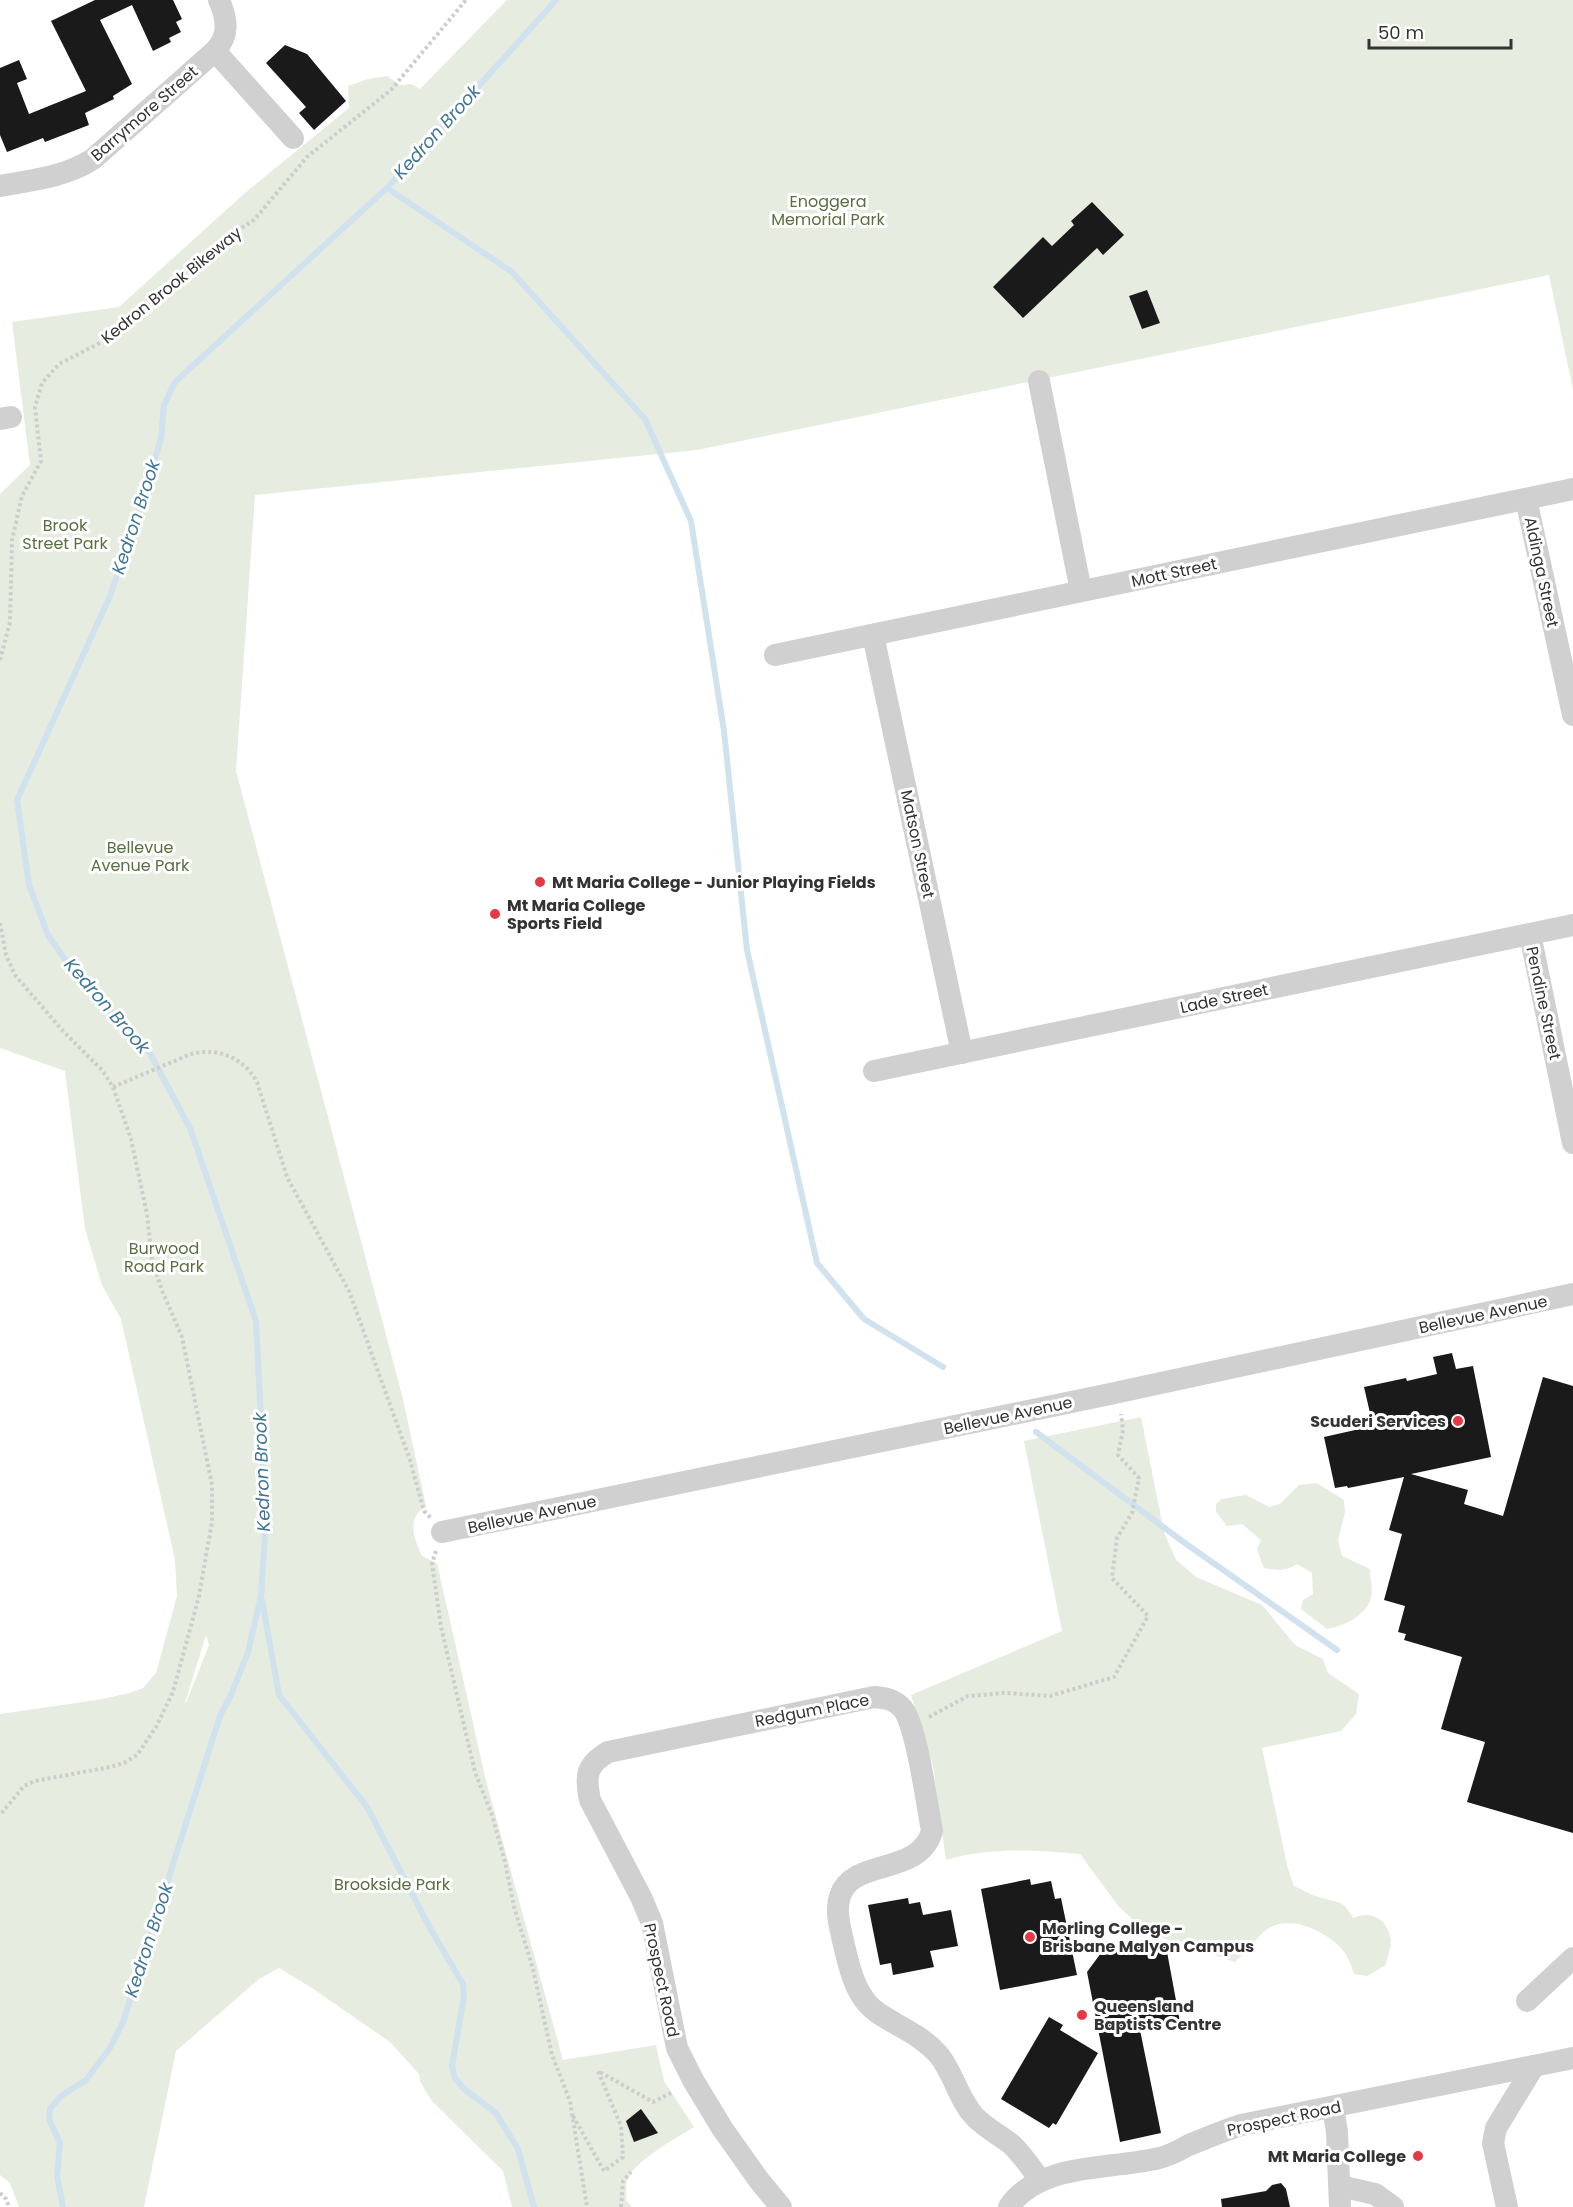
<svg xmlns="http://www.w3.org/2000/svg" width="1573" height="2207" viewBox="0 0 1573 2207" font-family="Poppins,sans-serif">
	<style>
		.green { fill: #e6ecdf; fill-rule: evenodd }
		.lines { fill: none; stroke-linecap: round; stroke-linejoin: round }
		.stream { stroke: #cfe2ee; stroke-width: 6 }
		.building { fill: #1a1a1a }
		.path { stroke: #cdcdcd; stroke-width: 4; stroke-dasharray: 3 3; stroke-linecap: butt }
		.minor { stroke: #d0d0d0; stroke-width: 22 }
		.poi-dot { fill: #e63946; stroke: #fff; stroke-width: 2 }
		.labels { text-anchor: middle; stroke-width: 6; stroke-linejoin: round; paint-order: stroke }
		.street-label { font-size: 16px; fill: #333; stroke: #fff }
		.park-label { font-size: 16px; fill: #56703f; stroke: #fff }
		.poi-label { font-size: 16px; font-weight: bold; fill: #333; stroke: #fff; text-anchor: start }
		.water-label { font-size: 18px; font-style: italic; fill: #3f7597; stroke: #fff }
	</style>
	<rect width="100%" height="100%" fill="#fff"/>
	<g class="green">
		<path d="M507,0H1573V390L1549,275L697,450L255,495L236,771L402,1395L426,1506C406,1519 413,1536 422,1556L437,1563L486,1781L563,2060L656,2045L664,2081L694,2127C678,2137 632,2162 627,2181C625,2186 627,2194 626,2200L632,2207H512L503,2171L431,2100L420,2081L419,2074L390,2042L312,1988L279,1968L259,1979L176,2051L144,2207H19L10,2183L0,2175V1714L97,1700L130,1693L143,1688L156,1673L177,1596L175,1560L121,1319L102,1285L85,1229L65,1071L0,1048V494L30,465L12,322L119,307L246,192L349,108L348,86L368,79L387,76L400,85L411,84L420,89ZM206,1635L209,1645L186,1703H185Z"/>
		<path d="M1141,1417L1164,1532L1176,1560L1196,1577L1262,1605L1295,1645L1323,1659L1328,1673L1359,1694L1356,1714L1341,1731L1262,1748L1288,1869L1294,1886C1303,1890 1312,1896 1322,1898C1340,1903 1343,1900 1353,1918C1370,1910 1386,1918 1390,1936C1393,1944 1387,1957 1386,1965L1367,1976L1354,1974C1351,1964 1347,1953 1338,1945C1321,1930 1291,1915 1269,1928C1257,1936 1246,1952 1235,1962L1148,1933L1119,1907L1080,1854C1034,1850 990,1847 946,1860L933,1766L911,1695L1062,1631L1024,1441Z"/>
		<path d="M1317,1483L1344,1500L1345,1513L1338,1540L1342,1556L1370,1569C1370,1577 1372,1586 1372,1593C1370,1614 1345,1626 1327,1629L1301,1609L1303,1600L1313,1594L1312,1573L1297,1564C1286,1572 1276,1570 1264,1568L1257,1550L1261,1540L1242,1524L1227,1526L1216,1512V1504L1221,1499L1246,1495L1269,1507L1280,1504L1299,1485Z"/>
	</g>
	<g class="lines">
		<g class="stream">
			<polyline points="387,188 512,272 645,419 691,521 724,731 747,950 817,1263 864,1319 943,1367"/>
			<polyline points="1036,1432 1182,1541 1337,1650"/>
			<polyline points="262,1600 279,1695 367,1807 431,1930 463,1984 464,1996 452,2066 455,2078 463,2088 496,2113 518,2149 534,2207"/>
			<polyline points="63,2207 57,2176 60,2143 49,2119 50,2109 61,2096 86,2080 110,2048 123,2022 220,1716 231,1695 248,1652 261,1596 266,1520 256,1321 190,1128 147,1048 77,977 48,935 29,885 17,800 110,596 144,497 161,438 164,405 175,382 387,188 556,0"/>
		</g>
	</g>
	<g class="building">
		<polygon points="95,0 173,0 182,19 176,22 181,32 169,38 171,42 153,51 132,5 100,20 132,84 113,96 114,99 85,113 89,125 45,142 43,138 7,152 0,135 0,68 19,60 27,79 17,83 29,114 86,91 51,21"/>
		<polygon points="285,45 307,54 346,101 314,130 299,113 306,107 266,63"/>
		<polygon points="1092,202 1124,235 1103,255 1097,248 1023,318 993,287 1043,237 1052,246 1074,225 1071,221"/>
		<polygon points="1147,290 1160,323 1142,329 1129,296"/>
		<polygon points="1452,1353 1456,1369 1473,1366 1491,1457 1411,1474 1468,1490 1464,1504 1503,1516 1543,1377 1573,1386 1573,1833 1467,1802 1485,1742 1441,1729 1462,1657 1404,1640 1406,1634 1398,1632 1405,1606 1384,1600 1402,1534 1389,1530 1404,1477 1348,1488 1347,1486 1335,1488 1324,1437 1373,1426 1364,1387 1406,1378 1407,1381 1437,1374 1433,1357"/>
		<polygon points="1030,1879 1031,1885 1051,1881 1055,1899 1061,1898 1077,1975 1000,1990 981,1889"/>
		<polygon points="908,1898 909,1904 920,1902 923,1915 951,1910 958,1946 930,1951 934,1967 893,1975 891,1963 880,1965 868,1905"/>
		<polygon points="1165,1941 1180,2022 1140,2030 1161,2133 1120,2142 1087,1972 1101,1953"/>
		<polygon points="1049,2017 1063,2025 1060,2030 1098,2053 1056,2125 1053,2123 1049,2128 1001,2099"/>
		<polygon points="641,2109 658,2133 634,2142 626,2121"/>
		<polygon points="1281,2183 1286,2189 1290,2207 1222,2207 1221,2199 1266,2191 1272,2185"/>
	</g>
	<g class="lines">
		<g class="path">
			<polyline points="0,660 10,622 12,540 22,496 41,461 35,407 42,383 59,364 102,342 227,237 254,220 307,157 391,90 466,0"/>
			<polyline points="0,923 6,955 15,975 61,1029 102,1070 113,1087 131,1139 147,1214 152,1259 161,1288 182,1337 212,1485 212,1522 199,1596 173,1692 156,1727 137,1755 124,1763 110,1767 35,1781 24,1786 0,1815"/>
			<path d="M113,1087L191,1054C218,1047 244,1058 257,1082L287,1177L349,1291L410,1460L424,1511L431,1518"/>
			<polyline points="436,1551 432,1563 441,1627 475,1772 492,1815 505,1862 514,1907 533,1969 552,2055 570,2101 587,2207"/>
			<polyline points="929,1717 968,1696 1006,1693 1050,1696 1114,1677 1148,1616 1112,1578 1117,1538 1132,1513 1139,1478 1118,1455 1123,1430 1121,1414"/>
			<polyline points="573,2116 604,2171 623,2157 621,2126 598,2071 653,2102 671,2093"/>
			<polyline points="0,2193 6,2199 9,2207"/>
			<polyline points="621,2207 623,2181 631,2172"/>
		</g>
		<g class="minor">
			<path d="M219,0C227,19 230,35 215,51L293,138"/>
			<path d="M0,186C33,180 65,177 93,159L215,51"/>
			<polyline points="1039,381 1081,591"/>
			<polyline points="0,419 11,417"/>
			<polyline points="1526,499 1573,715"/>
			<polyline points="873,635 962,1053"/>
			<polyline points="775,655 1573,489"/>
			<polyline points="1530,934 1573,1143"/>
			<polyline points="874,1071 1573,925"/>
			<polyline points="442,1532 1110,1394 1573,1294"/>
			<polyline points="1527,2001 1573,1958"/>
			<polyline points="1333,2107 1337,2132 1340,2207"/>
			<polyline points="1340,2186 1375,2194 1393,2207"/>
			<path d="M781,2207L758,2179L722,2128L693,2080L677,2048L652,1923L641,1897L590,1800C585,1776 586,1765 608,1752L874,1697C885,1698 895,1699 903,1709C917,1727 927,1805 932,1831C919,1877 853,1857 840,1896C835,1912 840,1926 843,1941C849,1966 855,1998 878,2013C899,2027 921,2035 938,2054C954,2073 958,2099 975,2117C986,2128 999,2135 1011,2144C1022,2154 1031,2168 1040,2180"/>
			<path d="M1009,2207C1039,2162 1111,2170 1159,2158C1169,2156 1180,2150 1189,2145C1206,2138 1223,2131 1241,2125L1573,2058"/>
			<polyline points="1507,2207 1493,2143 1496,2128 1534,2066"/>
		</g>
	</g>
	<g class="poi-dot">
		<circle cx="540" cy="882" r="6"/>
		<circle cx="495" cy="914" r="6"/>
		<circle cx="1458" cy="1421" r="6"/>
		<circle cx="1030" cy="1937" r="6"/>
		<circle cx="1082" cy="2015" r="6"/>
		<circle cx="1418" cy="2156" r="6"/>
	</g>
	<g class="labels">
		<g class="street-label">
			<text transform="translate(144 113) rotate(-41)" y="6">Barrymore Street</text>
			<text transform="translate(171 285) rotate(-39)" y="6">Kedron Brook Bikeway</text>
			<text transform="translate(1174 572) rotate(-12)" y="6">Mott Street</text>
			<text transform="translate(1542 572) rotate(78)" y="6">Aldinga Street</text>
			<text transform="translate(918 844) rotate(78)" y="6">Matson Street</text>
			<text transform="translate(1224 998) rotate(-12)" y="6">Lade Street</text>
			<text transform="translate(1544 1003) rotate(78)" y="6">Pendine Street</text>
			<text transform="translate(1483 1314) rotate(-12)" y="6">Bellevue Avenue</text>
			<text transform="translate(1008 1415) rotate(-12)" y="6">Bellevue Avenue</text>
			<text transform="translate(532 1514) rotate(-12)" y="6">Bellevue Avenue</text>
			<text transform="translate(812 1710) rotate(-11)" y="6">Redgum Place</text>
			<text transform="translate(662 1980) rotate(78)" y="6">Prospect Road</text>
			<text transform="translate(1284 2118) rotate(-12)" y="6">Prospect Road</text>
		</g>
		<g class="park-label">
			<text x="828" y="207">Enoggera<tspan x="828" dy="18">Memorial Park</tspan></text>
			<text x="65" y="531">Brook<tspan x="65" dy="18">Street Park</tspan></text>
			<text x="140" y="853">Bellevue<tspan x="140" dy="18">Avenue Park</tspan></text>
			<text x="164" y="1254">Burwood<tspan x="164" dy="18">Road Park</tspan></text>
			<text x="392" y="1890">Brookside Park</text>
		</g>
		<g class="poi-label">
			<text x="552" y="888">Mt Maria College - Junior Playing Fields</text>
			<text x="507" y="911">Mt Maria College<tspan x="507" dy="18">Sports Field</tspan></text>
			<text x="1446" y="1427" text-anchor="end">Scuderi Services</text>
			<text x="1042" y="1934">Morling College -<tspan x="1042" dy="18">Brisbane Malyon Campus</tspan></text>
			<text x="1094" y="2012">Queensland<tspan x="1094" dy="18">Baptists Centre</tspan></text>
			<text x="1406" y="2162" text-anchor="end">Mt Maria College</text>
		</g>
		<g class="water-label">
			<text transform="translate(437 132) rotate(-48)" y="6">Kedron Brook</text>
			<text transform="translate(136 517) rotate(-72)" y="6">Kedron Brook</text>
			<text transform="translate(107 1006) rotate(49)" y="6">Kedron Brook</text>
			<text transform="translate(262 1472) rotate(-92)" y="6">Kedron Brook</text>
			<text transform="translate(149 1940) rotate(-72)" y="6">Kedron Brook</text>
		</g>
	</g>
	<path d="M1369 39v9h142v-9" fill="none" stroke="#333333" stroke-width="3"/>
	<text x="1378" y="39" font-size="18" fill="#333333" stroke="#ffffff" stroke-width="4.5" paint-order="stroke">50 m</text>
</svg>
